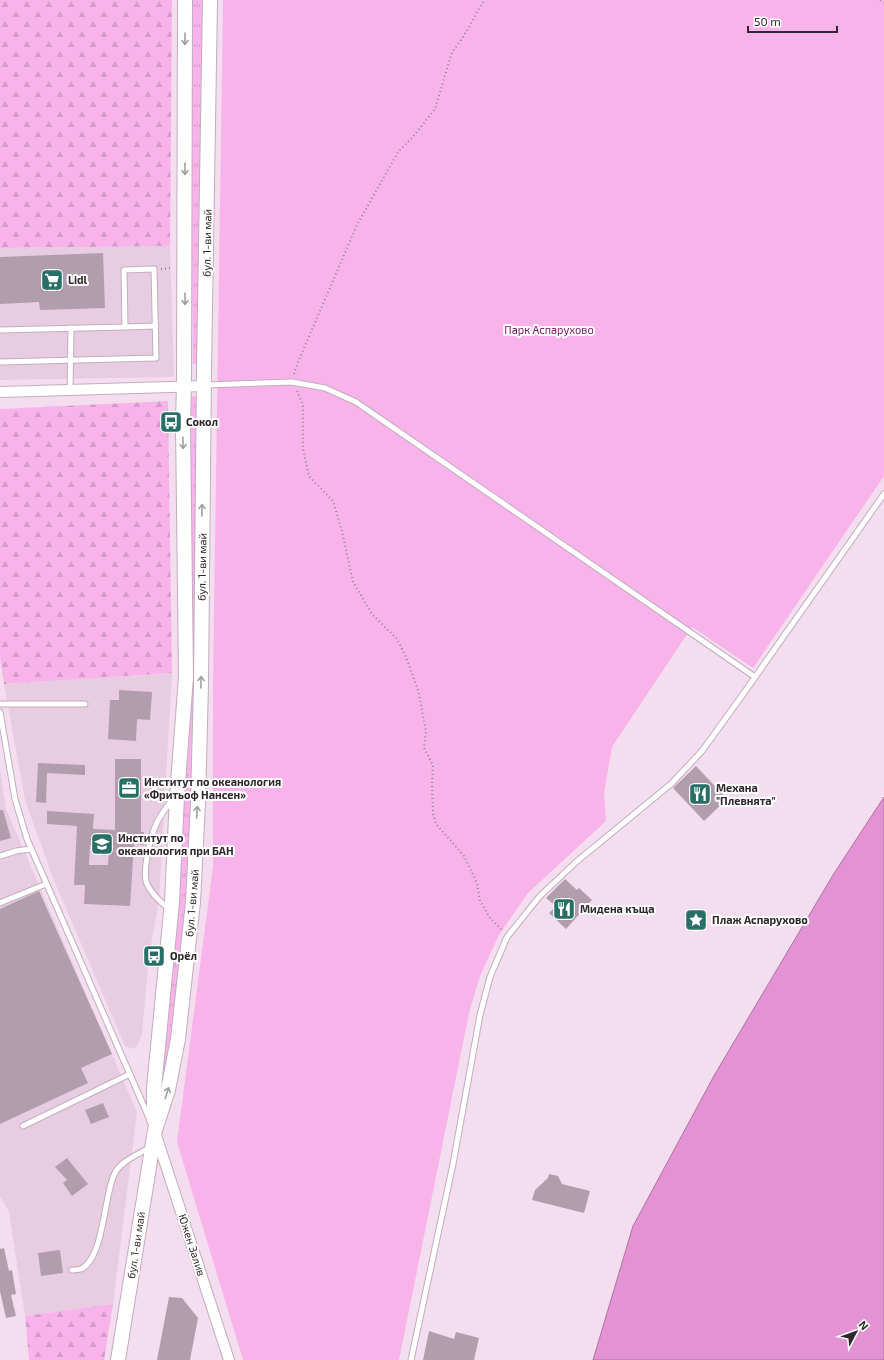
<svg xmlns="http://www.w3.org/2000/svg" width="884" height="1360" viewBox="0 0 884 1360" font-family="'Exo 2',sans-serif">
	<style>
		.built { fill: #e8cde2 }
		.grass { fill: url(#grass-tufts) }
		.forest { fill: url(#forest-firs) }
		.park { fill: #f8b4ea }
		.water { fill: #e393d4; stroke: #ad73a2 }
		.building { fill: #b29dad; fill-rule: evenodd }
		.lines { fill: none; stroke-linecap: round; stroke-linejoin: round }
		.lane-casing { stroke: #c2adbd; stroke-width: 7 }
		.street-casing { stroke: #c2adbd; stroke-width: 12 }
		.secondary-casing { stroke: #c2adbd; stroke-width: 16 }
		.path { stroke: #93848f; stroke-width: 2; stroke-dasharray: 1 3; stroke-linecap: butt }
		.lane { stroke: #fff; stroke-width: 5 }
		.street { stroke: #fff; stroke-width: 10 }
		.secondary { stroke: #fff; stroke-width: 14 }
		.oneway { stroke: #a29ea1 }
		.labels { text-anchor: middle; stroke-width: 4; stroke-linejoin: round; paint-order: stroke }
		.street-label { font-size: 11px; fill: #30282e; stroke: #fff }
		.poi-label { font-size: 11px; font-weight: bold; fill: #30282e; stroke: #fff; text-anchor: start }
		.park-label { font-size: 11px; fill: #76166a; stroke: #fff }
	</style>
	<defs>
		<pattern id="grass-tufts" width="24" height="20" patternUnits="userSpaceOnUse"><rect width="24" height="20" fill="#f8b4ea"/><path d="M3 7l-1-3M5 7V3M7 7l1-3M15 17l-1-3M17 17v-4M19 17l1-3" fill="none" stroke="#d59bc9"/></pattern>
		<pattern id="forest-firs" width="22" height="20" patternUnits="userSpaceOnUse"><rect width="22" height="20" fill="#f8b4ea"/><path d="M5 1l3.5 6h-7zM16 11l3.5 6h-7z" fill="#d59bc9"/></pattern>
	</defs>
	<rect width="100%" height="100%" fill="#f3ddee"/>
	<g class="built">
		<polygon points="170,246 174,377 0,380 0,248"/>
		<polygon points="172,673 159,901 149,956 142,1034 137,1046 132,1049 125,1046 53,878 25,800 4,684"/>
		<polygon points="0,769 6,809 137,1112 113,1304 25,1316 9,1212 0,1196"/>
	</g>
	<g class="grass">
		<polygon points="189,0 207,0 199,364 193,364"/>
		<polygon points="184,396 204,396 198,803 168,1090 154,1088 177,796"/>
	</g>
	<g class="forest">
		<polygon points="0,0 172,0 170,246 0,248"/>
		<polygon points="168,401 172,673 4,684 0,657 0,409"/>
		<polygon points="113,1304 104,1360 29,1360 25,1316"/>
	</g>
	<polygon class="park" points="223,0 884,0 884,476 753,668 692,627 612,747 604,793 606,821 528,893 499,935 480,976 469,1013 399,1360 243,1360 177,1142 213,867 213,681"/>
	<polygon class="water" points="884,797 884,1360 593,1360 633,1226 715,1074 833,875"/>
	<g class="building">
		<polygon points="103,253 105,308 40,310 39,302 0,304 0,257"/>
		<polygon points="119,690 152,692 150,720 137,719 136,741 108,739 110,700 119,700"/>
		<path d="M115,759H141V832H144V845L134,844L130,906L84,904L85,885H74L77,826L47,824V811L94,814L93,829L115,830ZM90,845L109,846L108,865H89Z"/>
		<polygon points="38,763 85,765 85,775 47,773 46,803 36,802"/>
		<polygon points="696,766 727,799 704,821 673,788"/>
		<polygon points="0,810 3,810 11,838 0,841"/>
		<polygon points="565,879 577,890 579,888 592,900 566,929 549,913 556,906 546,898"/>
		<polygon points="39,891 112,1054 81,1068 88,1083 0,1124 0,909"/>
		<polygon points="103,1103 109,1117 91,1124 85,1110"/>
		<polygon points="67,1158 88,1184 72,1196 63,1183 67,1180 55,1167"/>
		<polygon points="549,1174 558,1176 562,1184 590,1191 584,1213 532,1200 535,1190 548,1178"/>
		<polygon points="4,1248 9,1271 12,1270 16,1294 11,1295 16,1316 6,1318 0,1291 0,1249"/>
		<polygon points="60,1250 63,1273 41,1276 38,1253"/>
		<polygon points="169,1297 182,1298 198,1318 190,1360 157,1360"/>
		<polygon points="429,1331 454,1339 456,1332 479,1338 474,1360 423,1360"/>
	</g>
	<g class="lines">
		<g class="lane-casing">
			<g id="lane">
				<polyline points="125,327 156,326"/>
				<polyline points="0,330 125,327 124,270 154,269 156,358 0,362"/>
				<polyline points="206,385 292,382 325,388 356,402 755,677"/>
				<polyline points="70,390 71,328"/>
				<polyline points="0,704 85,704"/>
				<polyline points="0,712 15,799 27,839 149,1118"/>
				<polyline points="0,856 16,851 31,849"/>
				<polyline points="0,903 46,884"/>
				<path d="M170,909C162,904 151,893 147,884C142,873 150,839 155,827C159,816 166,808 173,799"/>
				<polyline points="23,1126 130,1074"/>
				<path d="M72,1270C74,1270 78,1270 81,1269C104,1258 104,1196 114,1175C120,1161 138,1155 150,1147"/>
				<polyline points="411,1360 453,1164 480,1015 490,977 507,937 540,896 576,862 671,784 702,751 741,697 884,494"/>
			</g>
		</g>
		<g class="street-casing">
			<g id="street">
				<polyline points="0,392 204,386"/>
				<polyline points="155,1132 229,1360"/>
			</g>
		</g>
		<g class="secondary-casing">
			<g id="secondary">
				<polyline points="154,1120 154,1088 172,902 177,796 186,677 183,423 184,386 185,0"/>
				<polyline points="118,1360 155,1130 168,1090 178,1039 193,902 198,803 201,684 204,370 210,0"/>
			</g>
		</g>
		<g class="path">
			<polyline points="880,0 884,2"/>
			<polyline points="161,269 173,268"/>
			<polyline points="294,374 298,362 357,225 398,152 412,138 435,109 452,52 462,39 484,0"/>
			<polyline points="297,391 303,405 303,449 309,476 333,501 342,531 353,582 372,614 397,639 406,657 418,690 426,731 424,748 433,765 432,786 433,813 436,824 464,856 477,883 480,901 490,918 503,931"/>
		</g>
		<use href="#lane" class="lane"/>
		<use href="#street" class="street"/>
		<use href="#secondary" class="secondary"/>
	</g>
	<defs><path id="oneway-shaft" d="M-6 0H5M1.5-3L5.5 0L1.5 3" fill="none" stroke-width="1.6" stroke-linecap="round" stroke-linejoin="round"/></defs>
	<g class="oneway">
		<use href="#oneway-shaft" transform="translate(185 39) rotate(90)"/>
		<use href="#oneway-shaft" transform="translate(185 169) rotate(90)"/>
		<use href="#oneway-shaft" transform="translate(185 299) rotate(90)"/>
		<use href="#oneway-shaft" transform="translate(183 443) rotate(89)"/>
		<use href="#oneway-shaft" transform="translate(202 510) rotate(-89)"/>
		<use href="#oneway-shaft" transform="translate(201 682) rotate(-89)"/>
		<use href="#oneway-shaft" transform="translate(197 812) rotate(-87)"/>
		<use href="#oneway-shaft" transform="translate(167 1093) rotate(-73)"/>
	</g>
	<defs>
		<g id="supermarket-square" transform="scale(1.15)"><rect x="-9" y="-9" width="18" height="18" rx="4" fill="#287067" stroke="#fff"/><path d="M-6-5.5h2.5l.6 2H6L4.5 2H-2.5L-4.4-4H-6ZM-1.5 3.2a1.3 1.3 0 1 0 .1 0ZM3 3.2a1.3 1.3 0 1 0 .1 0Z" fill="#fff"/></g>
		<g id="bus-square" transform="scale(1.15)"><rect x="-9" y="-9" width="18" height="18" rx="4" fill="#287067" stroke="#fff"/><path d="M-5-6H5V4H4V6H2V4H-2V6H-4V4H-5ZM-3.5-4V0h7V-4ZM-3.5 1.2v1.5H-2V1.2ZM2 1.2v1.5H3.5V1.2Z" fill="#fff"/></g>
		<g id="office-square" transform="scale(1.15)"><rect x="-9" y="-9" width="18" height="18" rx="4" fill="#287067" stroke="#fff"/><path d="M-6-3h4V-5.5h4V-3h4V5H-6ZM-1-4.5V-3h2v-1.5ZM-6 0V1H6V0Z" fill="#fff"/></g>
		<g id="restaurant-square" transform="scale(1.15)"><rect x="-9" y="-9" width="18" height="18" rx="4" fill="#287067" stroke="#fff"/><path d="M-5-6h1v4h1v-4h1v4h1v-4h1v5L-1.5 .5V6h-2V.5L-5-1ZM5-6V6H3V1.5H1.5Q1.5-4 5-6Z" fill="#fff"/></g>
		<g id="university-square" transform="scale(1.15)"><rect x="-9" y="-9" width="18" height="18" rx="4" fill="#287067" stroke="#fff"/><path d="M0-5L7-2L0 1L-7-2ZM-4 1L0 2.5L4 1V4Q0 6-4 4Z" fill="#fff"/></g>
		<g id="sight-square" transform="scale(1.15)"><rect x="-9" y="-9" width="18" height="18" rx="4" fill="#287067" stroke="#fff"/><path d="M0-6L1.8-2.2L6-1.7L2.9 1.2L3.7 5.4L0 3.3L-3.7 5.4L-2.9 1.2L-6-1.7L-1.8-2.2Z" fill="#fff"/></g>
	</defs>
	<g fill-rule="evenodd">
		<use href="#supermarket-square" x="52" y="280"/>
		<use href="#bus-square" x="171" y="422"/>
		<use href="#office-square" x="129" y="788"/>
		<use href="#restaurant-square" x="700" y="794"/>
		<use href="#university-square" x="102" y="844"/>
		<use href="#restaurant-square" x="564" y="909"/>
		<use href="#sight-square" x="696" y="920"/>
		<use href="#bus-square" x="154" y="956"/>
	</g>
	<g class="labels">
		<g class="street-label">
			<text transform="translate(207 243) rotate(-89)" y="4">бул. 1-ви май</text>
			<text transform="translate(202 567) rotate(-89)" y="4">бул. 1-ви май</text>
			<text transform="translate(192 903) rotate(-85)" y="4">бул. 1-ви май</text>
			<text transform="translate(136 1245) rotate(-81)" y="4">бул. 1-ви май</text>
			<text transform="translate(192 1245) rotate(72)" y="4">Южен Залив</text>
		</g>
		<g class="poi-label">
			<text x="68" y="284">Lidl</text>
			<text x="186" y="426">Сокол</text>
			<text x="144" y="786">Институт по океанология<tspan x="144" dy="13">«Фритьоф Нансен»</tspan></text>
			<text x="716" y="792">Механа<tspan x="716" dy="13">"Плевнята"</tspan></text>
			<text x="118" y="842">Институт по<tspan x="118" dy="13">океанология при БАН</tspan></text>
			<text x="580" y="913">Мидена къща</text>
			<text x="712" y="924">Плаж Аспарухово</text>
			<text x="170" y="960">Орёл</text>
		</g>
		<g class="park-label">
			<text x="549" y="334">Парк Аспарухово</text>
		</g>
	</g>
	<g transform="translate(856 1332) rotate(49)" stroke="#ffffff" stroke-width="3" paint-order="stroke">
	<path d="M0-3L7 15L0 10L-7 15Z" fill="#30282e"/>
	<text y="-6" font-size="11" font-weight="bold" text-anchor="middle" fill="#30282e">N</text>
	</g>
	<path d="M748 26v6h89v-6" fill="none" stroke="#30282e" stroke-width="2"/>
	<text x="754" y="26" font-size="12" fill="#30282e" stroke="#ffffff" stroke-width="3" paint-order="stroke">50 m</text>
</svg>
